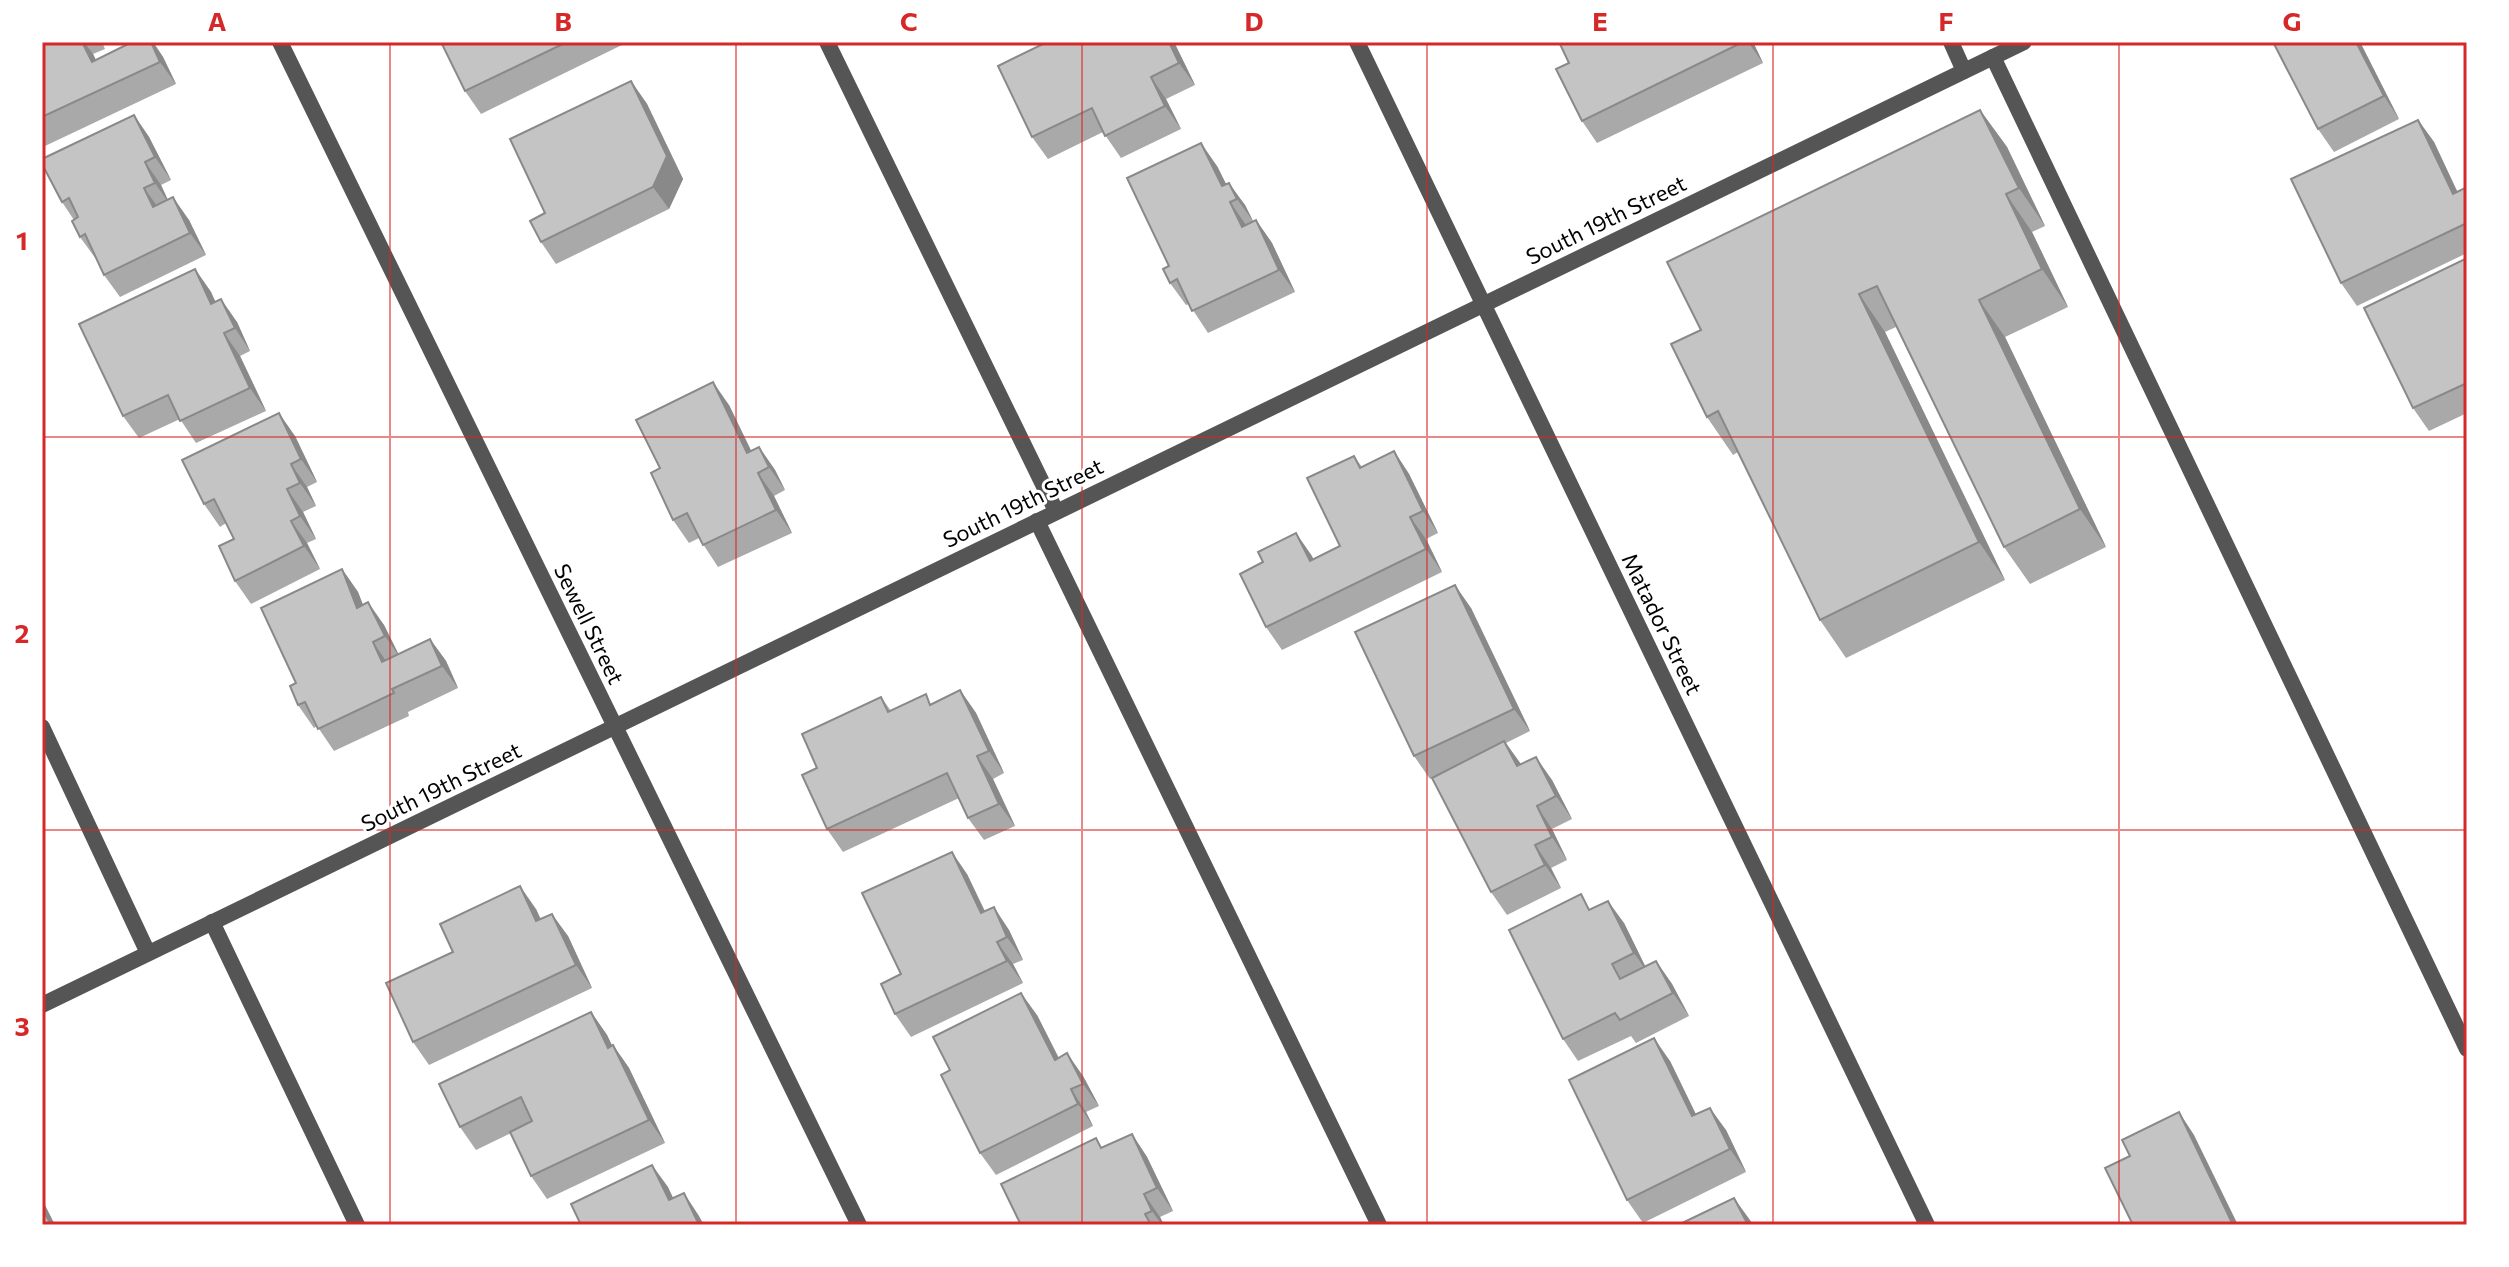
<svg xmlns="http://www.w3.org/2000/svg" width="2509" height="1267" viewBox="0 0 2509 1267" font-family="Commissioner,sans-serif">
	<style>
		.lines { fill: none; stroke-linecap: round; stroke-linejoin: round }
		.lane { stroke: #555; stroke-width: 16 }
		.street { stroke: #555; stroke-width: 16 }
		.wall { fill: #a9a9a9 }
		.shaded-wall { fill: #898989 }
		.building { fill: #c4c4c4; stroke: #898989; stroke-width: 2 }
		.grid { fill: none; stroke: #d62828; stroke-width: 2; stroke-opacity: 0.55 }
		.labels { text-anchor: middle; stroke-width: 6; stroke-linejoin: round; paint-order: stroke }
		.street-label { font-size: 22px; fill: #000; stroke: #fff }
		.neatline { fill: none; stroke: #d62828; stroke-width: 3 }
		.grid-label { font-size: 26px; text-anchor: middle; font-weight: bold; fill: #d62828 }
	</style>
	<rect width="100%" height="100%" fill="#fff"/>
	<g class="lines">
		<g class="lane">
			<polyline points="827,42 1056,511"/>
			<polyline points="1951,42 1964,71"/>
			<polyline points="1993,57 2467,1049"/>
			<polyline points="1037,521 1379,1225"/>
			<polyline points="42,727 148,953"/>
			<polyline points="212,922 357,1225"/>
		</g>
		<g class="street">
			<polyline points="280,42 859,1225"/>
			<polyline points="1357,42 1927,1225"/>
			<polyline points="42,1005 2024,42"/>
		</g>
	</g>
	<g class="wall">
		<polygon points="42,42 102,42 105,49 93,54 96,60 132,42 153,42 163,57 176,84 45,146 42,141"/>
		<polygon points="441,42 628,42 481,114 465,91"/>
		<polygon points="1047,42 1174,42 1195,85 1166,99 1181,129 1121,158 1103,132 1048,159 1032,137"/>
		<polygon points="1559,42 1753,42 1763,63 1597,143 1582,121 1569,63"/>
		<polygon points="2273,42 2360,42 2399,119 2334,152 2318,129"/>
		<polygon points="631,81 647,104 683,179 669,209 556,264 541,242 545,213"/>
		<polygon points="1980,110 2007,147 2045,226 2032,232 2068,307 2005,337 2106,547 2030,584 2004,547 1896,327 1885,332 2005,580 1846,658 1820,620 1738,452 1733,455 1707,417 1701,330"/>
		<polygon points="134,115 149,137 171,180 161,185 168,200 189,220 206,255 120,297 104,275 96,259 80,237 74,220 62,202"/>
		<polygon points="2418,120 2434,142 2457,192 2467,187 2467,253 2357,306 2341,283"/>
		<polygon points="1217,166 1226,184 1245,205 1253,221 1256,220 1272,243 1295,292 1208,333 1189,304 1186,305 1170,283 1169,266"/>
		<polygon points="2467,258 2467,413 2429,431 2413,408"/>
		<polygon points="195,269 211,292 215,302 237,322 250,351 240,356 266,411 196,443 180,419 139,438 123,416"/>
		<polygon points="729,405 751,451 759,447 775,470 785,490 774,496 792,533 718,567 699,538 689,543 673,520 660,468"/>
		<polygon points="295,436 317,482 307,487 316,506 303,512 316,539 307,543 320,569 251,604 235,581 234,539 226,523 220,527 204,504"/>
		<polygon points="1394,451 1409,474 1438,533 1426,539 1442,572 1282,650 1266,627 1263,562 1296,533 1313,559 1340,546 1354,456 1362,467"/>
		<polygon points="342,569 358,592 363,605 384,625 398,654 430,639 446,661 458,688 408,712 409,716 334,751 317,726 314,728 298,705 296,683"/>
		<polygon points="1471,608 1530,731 1506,743 1521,764 1552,780 1572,819 1552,829 1567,860 1551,868 1561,888 1507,915 1491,892 1440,774 1430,779 1414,756"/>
		<polygon points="960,690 976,713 1004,773 993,779 1015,826 984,840 968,818 959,798 843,852 827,829 817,768 881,697 891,711 933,704"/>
		<polygon points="967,874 985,911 1009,930 1023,960 1013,964 1023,983 911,1037 895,1014 901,974"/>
		<polygon points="536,909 540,919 568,936 592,988 429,1065 413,1042 453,952"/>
		<polygon points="1592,909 1624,923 1645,966 1656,961 1672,984 1689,1016 1636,1043 1631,1036 1578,1061 1563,1039"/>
		<polygon points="591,1012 607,1035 612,1046 613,1045 629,1068 665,1143 547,1199 531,1176 511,1133 476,1150 460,1127"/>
		<polygon points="1037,1015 1059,1058 1083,1076 1099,1106 1086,1112 1093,1126 996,1175 980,1153 950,1070"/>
		<polygon points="1670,1061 1696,1115 1726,1130 1746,1172 1643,1223 1627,1200"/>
		<polygon points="1132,1134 1147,1157 1173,1211 1160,1217 1164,1225 1021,1225 1103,1147"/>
	</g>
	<g class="shaded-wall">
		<polygon points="82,42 84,42 93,54 107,84 92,62"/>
		<polygon points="151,42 153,42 163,57 176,84 160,62"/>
		<polygon points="1169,42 1174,42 1195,85 1179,63"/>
		<polygon points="1748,42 1753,42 1763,63"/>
		<polygon points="2356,42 2360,42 2399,119 2384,96"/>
		<polygon points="1151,77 1166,99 1181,129 1165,106"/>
		<polygon points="631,81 647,104 683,179 669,209 653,187"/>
		<polygon points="1980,110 2007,147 2045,226 2019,188"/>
		<polygon points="134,115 149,137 171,180 155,157"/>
		<polygon points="2418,120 2434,142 2467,212 2453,194"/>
		<polygon points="1201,143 1217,166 1234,200 1222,186"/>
		<polygon points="145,162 161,185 170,205 155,183"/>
		<polygon points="1229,183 1245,205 1253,221 1237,199"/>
		<polygon points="144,188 160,210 153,207"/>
		<polygon points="2006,194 2032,232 2068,307 2042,269"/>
		<polygon points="173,197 189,220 206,255 190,233"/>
		<polygon points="1230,202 1246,225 1242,227"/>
		<polygon points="1256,220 1272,243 1295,292 1279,270"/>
		<polygon points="195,269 211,292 227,327 211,304"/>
		<polygon points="1859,294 1885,332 2005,580 1979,542"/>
		<polygon points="221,299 237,322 250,351 235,328"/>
		<polygon points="1979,300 2005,337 2106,547 2080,509"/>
		<polygon points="224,333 240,356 266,411 250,388"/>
		<polygon points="713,382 729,405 761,471 747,453"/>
		<polygon points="279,413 295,436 317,482 301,459"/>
		<polygon points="759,447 775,470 785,490 769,467"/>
		<polygon points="1394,451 1409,474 1438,533 1423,511"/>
		<polygon points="291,464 307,487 316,506 300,483"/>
		<polygon points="758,473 774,496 792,533 776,510"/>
		<polygon points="287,489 303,512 316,539 300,516"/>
		<polygon points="1410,517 1426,539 1442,572 1426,549"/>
		<polygon points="291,521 307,543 320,569 304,546"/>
		<polygon points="1296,533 1312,556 1325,584 1310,561"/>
		<polygon points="342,569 358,592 373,631 357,608"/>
		<polygon points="1455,585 1471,608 1530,731 1514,709"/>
		<polygon points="368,602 384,625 401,659 385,636"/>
		<polygon points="430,639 446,661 458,688 442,666"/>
		<polygon points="373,642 388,664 382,662"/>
		<polygon points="960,690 976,713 1004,773 989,751"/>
		<polygon points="1504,741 1520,763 1533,789 1517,766"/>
		<polygon points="977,756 993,779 1015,826 999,804"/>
		<polygon points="1536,757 1552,780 1572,819 1556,796"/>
		<polygon points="1537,806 1552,829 1567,860 1552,837"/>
		<polygon points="1535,845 1551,868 1561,888 1545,865"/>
		<polygon points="952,852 967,874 996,936 981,913"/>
		<polygon points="520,886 536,909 552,943 536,921"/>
		<polygon points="1608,901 1624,923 1650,976 1634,953"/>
		<polygon points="994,907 1009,930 1023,960 1007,937"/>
		<polygon points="552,914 568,936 592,988 576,965"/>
		<polygon points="997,942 1013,964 1023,983 1007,961"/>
		<polygon points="1656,961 1672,984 1689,1016 1673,993"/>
		<polygon points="1021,993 1037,1015 1071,1083 1055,1060"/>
		<polygon points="591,1012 607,1035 624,1070 608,1048"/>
		<polygon points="1654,1038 1670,1061 1708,1139 1692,1116"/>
		<polygon points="613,1045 629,1068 665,1143 649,1120"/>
		<polygon points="1067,1053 1083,1076 1099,1106 1083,1084"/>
		<polygon points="1071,1089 1086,1112 1093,1126 1078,1104"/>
		<polygon points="1710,1108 1726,1130 1746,1172 1730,1149"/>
		<polygon points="2179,1112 2194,1135 2238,1225 2233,1225"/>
		<polygon points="1132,1134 1147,1157 1173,1211 1157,1188"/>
		<polygon points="652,1165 668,1187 685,1223 669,1200"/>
		<polygon points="684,1193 699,1216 704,1225 699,1225"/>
		<polygon points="1144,1194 1160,1217 1164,1225 1162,1225 1152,1211"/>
		<polygon points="1734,1198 1750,1220 1753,1225 1748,1225"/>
		<polygon points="42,1199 55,1225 51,1225 42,1208"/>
	</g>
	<g class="building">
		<polygon points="42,42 82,42 92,62 132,42 151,42 160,62 42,117"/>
		<polygon points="441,42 567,42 465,91"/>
		<polygon points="1047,42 1169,42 1179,63 1151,77 1165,106 1105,136 1092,108 1032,137 998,66"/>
		<polygon points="1559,42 1743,42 1582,121 1556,69 1569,63"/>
		<polygon points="2273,42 2356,42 2384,96 2318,129"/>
		<polygon points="631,81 667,156 653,187 541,242 530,221 545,213 510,139"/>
		<polygon points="1980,110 2019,188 2006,194 2042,269 1979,300 2080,509 2004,547 1877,286 1859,294 1979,542 1820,620 1718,411 1707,417 1671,344 1701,330 1667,262"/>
		<polygon points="134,115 155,157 145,162 155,183 144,188 153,207 173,197 190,233 104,275 85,234 80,237 72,221 78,217 69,198 62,202 42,164 42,159"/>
		<polygon points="2418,120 2453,194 2467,187 2467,223 2341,283 2291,179"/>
		<polygon points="1201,143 1222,186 1229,183 1237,199 1230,202 1242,227 1256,220 1279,270 1192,311 1177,279 1170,283 1163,269 1169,266 1127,178"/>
		<polygon points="2467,258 2467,383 2413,408 2364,308"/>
		<polygon points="195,269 211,304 221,299 235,328 224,333 250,388 180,421 168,395 123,416 79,324"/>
		<polygon points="713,382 747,453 759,447 769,467 758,473 776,510 703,545 687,513 673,520 651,473 660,468 636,420"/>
		<polygon points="279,413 301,459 291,464 300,483 287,489 300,516 291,521 304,546 235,581 219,546 234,539 214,499 204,504 182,460"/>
		<polygon points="1394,451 1423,511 1410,517 1426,549 1266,627 1240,574 1263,562 1258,552 1296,533 1310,561 1340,546 1307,478 1354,456 1360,468"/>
		<polygon points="342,569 357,608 368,602 385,636 373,642 382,662 430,639 442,666 392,689 394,693 318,729 305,702 298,705 290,686 296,683 261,608"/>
		<polygon points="1455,585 1514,709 1414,756 1355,632"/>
		<polygon points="960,690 989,751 977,756 999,804 968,818 947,773 827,829 802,775 817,768 802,734 881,697 888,712 926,694 930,705"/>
		<polygon points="1504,741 1517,766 1536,757 1556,796 1537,806 1552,837 1535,845 1545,865 1491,892 1432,778"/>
		<polygon points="952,852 981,913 994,907 1007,937 997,942 1007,961 895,1014 881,984 901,974 862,893"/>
		<polygon points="520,886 536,921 552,914 576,965 413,1042 386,983 453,952 440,924"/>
		<polygon points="1581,894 1589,910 1608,901 1634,953 1612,964 1620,979 1656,961 1673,993 1620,1020 1615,1013 1563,1039 1509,930"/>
		<polygon points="1021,993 1055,1060 1067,1053 1083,1084 1071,1089 1078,1104 980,1153 941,1075 950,1070 933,1037"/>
		<polygon points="591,1012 608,1048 613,1045 649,1120 531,1176 510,1132 532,1121 521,1097 460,1127 439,1084"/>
		<polygon points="1654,1038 1692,1116 1710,1108 1730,1149 1627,1200 1569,1080"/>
		<polygon points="2179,1112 2233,1225 2133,1225 2105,1168 2130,1156 2122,1140"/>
		<polygon points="1132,1134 1157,1188 1144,1194 1152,1211 1145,1214 1151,1225 1021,1225 1001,1184 1096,1138 1101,1148"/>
		<polygon points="652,1165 669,1200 684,1193 699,1225 581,1225 571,1204"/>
		<polygon points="1734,1198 1748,1225 1678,1225"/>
		<polygon points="42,1208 51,1225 42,1225"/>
	</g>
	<path class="grid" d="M390,42V1225M736,42V1225M1082,42V1225M1427,42V1225M1773,42V1225M2119,42V1225M42,437H2467M42,830H2467"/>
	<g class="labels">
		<g class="street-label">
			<text transform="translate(1606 220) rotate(-26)" y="8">South 19th Street</text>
			<text transform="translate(1023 503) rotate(-26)" y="8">South 19th Street</text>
			<text transform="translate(589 624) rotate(64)" y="8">Sewell Street</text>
			<text transform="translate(1662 624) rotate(64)" y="8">Matador Street</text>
			<text transform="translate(441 787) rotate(-26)" y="8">South 19th Street</text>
		</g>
	</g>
	<rect width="2509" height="1267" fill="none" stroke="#ffffff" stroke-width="88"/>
	<rect x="44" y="44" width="2421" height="1179" class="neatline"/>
	<g class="grid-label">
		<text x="217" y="31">A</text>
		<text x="563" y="31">B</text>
		<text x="909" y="31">C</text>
		<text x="1254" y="31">D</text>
		<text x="1600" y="31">E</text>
		<text x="1946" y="31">F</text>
		<text x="2292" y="31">G</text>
		<text x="22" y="250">1</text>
		<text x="22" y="643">2</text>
		<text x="22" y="1036">3</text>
	</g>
</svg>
